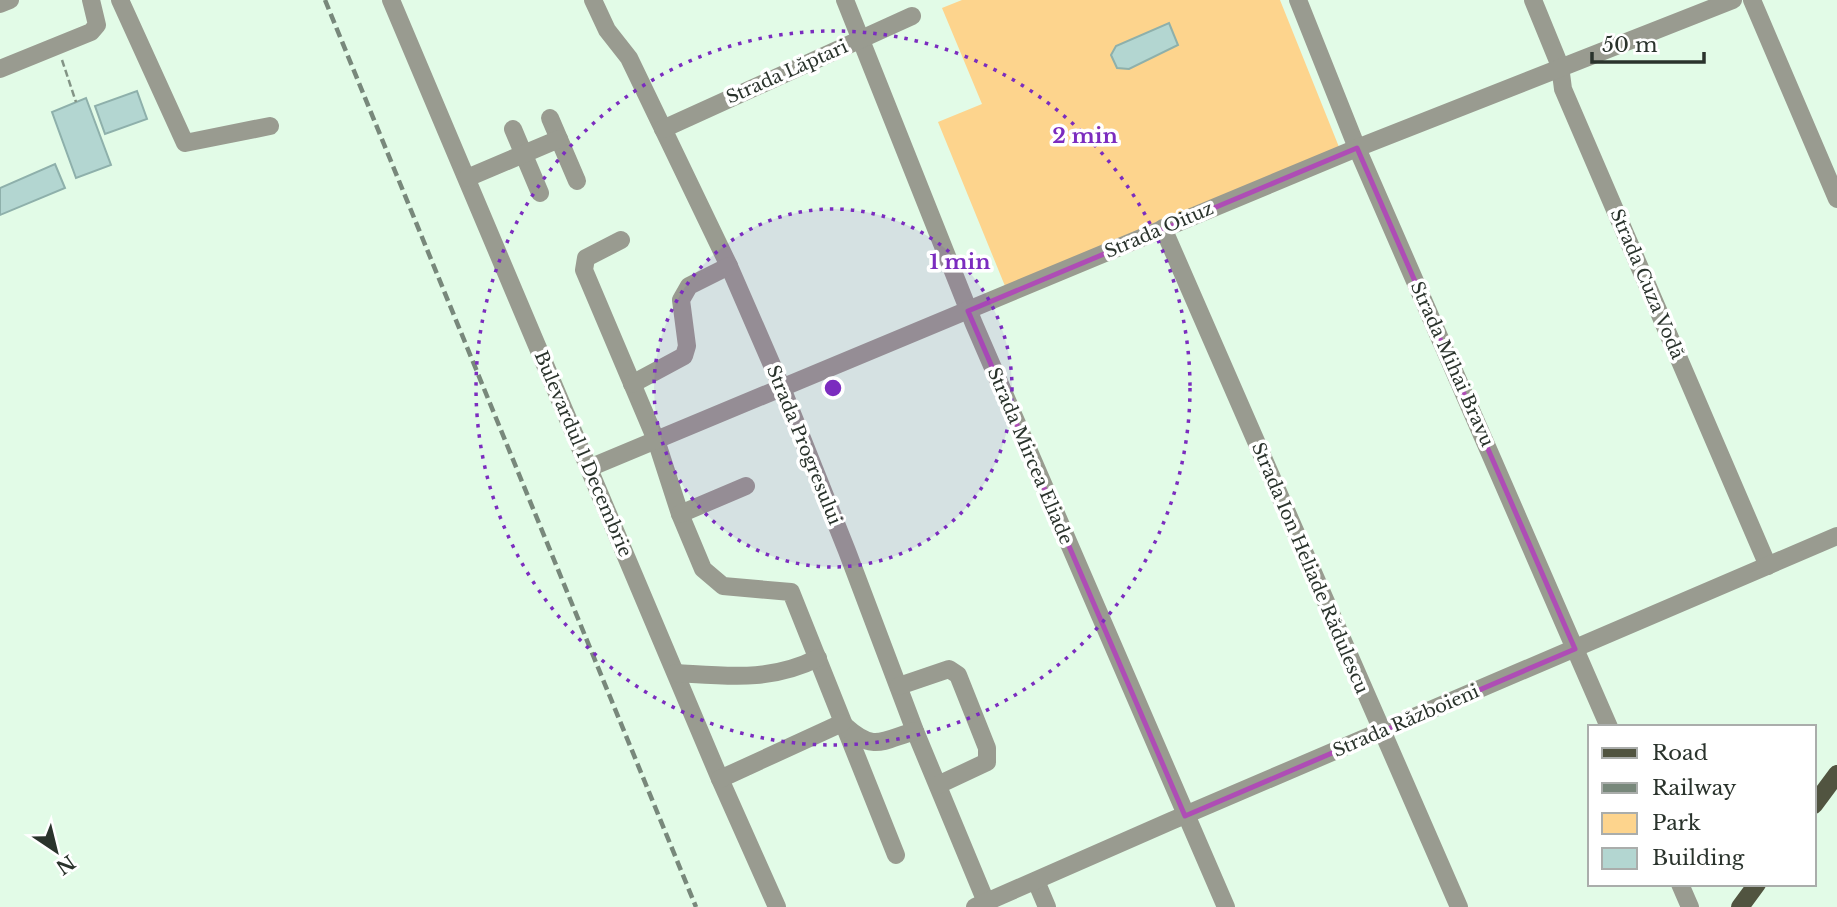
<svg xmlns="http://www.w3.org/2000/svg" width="1837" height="907" viewBox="0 0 1837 907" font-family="'Libre Baskerville',serif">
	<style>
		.green { fill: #fdd48d }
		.building { fill: #b3d6d1; stroke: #8eb0ab; stroke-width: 2 }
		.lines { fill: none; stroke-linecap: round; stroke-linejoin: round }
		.path { stroke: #829385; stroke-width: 2.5; stroke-dasharray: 7 3.5; stroke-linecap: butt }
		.minor { stroke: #999b90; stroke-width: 18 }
		.major { stroke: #515440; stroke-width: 18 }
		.rail { stroke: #78887b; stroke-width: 4.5; stroke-dasharray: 10 5; stroke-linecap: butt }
		.marked { fill: none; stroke: #ae4db5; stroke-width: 5; stroke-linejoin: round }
		.ring { fill: none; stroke: #7b2cbf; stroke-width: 3.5; stroke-dasharray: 3.5 7 }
		.labels { text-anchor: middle; stroke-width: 7; stroke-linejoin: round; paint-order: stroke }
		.street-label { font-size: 18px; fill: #2a332c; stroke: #fff }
		.centre { fill: #7b2cbf; stroke: #fff; stroke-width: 3.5 }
		.ring-label { font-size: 21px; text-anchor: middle; font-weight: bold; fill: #7b2cbf; stroke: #fff; stroke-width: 7; stroke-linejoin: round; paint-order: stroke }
	</style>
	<rect width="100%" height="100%" fill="#e2fbe7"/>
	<polygon class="green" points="962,0 1280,0 1341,152 1005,286 938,122 982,104 942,8"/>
	<g class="building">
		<polygon points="1169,23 1178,45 1129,69 1117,68 1111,55 1116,46"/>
		<polygon points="137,91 147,119 105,134 95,106"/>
		<polygon points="86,98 111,165 76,178 52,112"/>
		<polygon points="55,164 65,188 0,215 0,188"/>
	</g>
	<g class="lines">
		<polyline class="path" points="62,60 76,102"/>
		<g class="minor">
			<polyline points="120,0 185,143 270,126"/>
			<polyline points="391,0 720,779 777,907"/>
			<polyline points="593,0 607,30 629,58 729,266 782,388 847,551 915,731 986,902"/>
			<polyline points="845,0 974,324 1226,907"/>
			<polyline points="1298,0 1357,148 1609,727"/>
			<polyline points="1533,0 1560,66 1563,89 1768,566"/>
			<polyline points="1752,0 1837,199"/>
			<polyline points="0,4 10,0"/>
			<polyline points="0,69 91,32 97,25 91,0"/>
			<polyline points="550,118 577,181"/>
			<polyline points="513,129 540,193"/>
			<polyline points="663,129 912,16"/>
			<polyline points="467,178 559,139"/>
			<polyline points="1163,228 1459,907"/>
			<polyline points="621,240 586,258 584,270 656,440 680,514 703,569 723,586 791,592 896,855"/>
			<polyline points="632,384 684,356 687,346 681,300 689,286 729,266"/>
			<polyline points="589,468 1357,148 1733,0"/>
			<polyline points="680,514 746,486"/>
			<path d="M676,673C728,676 770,682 818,658"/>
			<polyline points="899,686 949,669 958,675 987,748 987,762 938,785"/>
			<path d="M845,726C874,752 881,741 915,731"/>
			<polyline points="720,779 842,723"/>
			<polyline points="1036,881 1047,907"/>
			<polyline points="1680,884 1690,907"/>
			<polyline points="975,907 1171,821 1837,536"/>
		</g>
		<g class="major">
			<polyline points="1814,805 1837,774"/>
			<polyline points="1740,907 1757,884"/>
		</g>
		<polyline class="rail" points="325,0 696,907"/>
	</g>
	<path class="marked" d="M1357,148L1575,649L1185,816L968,311Z"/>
	<circle cx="833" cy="388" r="179" fill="#7b2cbf" fill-opacity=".12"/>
	<g class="ring">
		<circle cx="833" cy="388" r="179"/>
		<circle cx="833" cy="388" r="357"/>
	</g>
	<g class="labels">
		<g class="street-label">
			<text transform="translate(787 72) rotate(-24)" y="6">Strada Lăptari</text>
			<text transform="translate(1159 230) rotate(-23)" y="6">Strada Oituz</text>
			<text transform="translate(1647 284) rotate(67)" y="6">Strada Cuza Vodă</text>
			<text transform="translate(1452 364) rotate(66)" y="6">Strada Mihai Bravu</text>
			<text transform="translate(804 445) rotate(68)" y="6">Strada Progresului</text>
			<text transform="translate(583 454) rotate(67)" y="6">Bulevardul 1 Decembrie</text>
			<text transform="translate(1030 456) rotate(67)" y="6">Strada Mircea Eliade</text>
			<text transform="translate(1310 568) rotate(67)" y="6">Strada Ion Heliade Rădulescu</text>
			<text transform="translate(1406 721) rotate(-23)" y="6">Strada Războieni</text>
		</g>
	</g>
	<circle cx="833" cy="388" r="10" class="centre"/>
	<g class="ring-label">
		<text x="1085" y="143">2 min</text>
		<text x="960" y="269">1 min</text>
	</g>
	<rect x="1588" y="725" width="228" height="161" fill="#ffffff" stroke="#aaadab" stroke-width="2"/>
	<rect x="1602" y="748" width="35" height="10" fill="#515440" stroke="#aaadab" stroke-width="2"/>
	<text x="1652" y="760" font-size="21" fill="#2a332c">Road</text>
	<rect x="1602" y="783" width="35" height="10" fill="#78887b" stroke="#aaadab" stroke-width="2"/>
	<text x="1652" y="795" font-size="21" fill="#2a332c">Railway</text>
	<rect x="1602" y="813" width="35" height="21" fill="#fdd48d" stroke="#aaadab" stroke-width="2"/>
	<text x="1652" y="830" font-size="21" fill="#2a332c">Park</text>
	<rect x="1602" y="848" width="35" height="21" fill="#b3d6d1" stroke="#aaadab" stroke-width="2"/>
	<text x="1652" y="865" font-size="21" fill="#2a332c">Building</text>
	<g transform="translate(56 851) rotate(145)" stroke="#ffffff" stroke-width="5" paint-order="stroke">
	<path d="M0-5L12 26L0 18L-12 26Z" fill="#2a332c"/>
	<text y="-10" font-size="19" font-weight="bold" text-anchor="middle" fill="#2a332c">N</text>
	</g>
	<path d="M1592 52v10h112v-10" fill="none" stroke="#2a332c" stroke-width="3.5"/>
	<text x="1602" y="52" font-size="21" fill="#2a332c" stroke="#ffffff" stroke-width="5" paint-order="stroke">50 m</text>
</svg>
